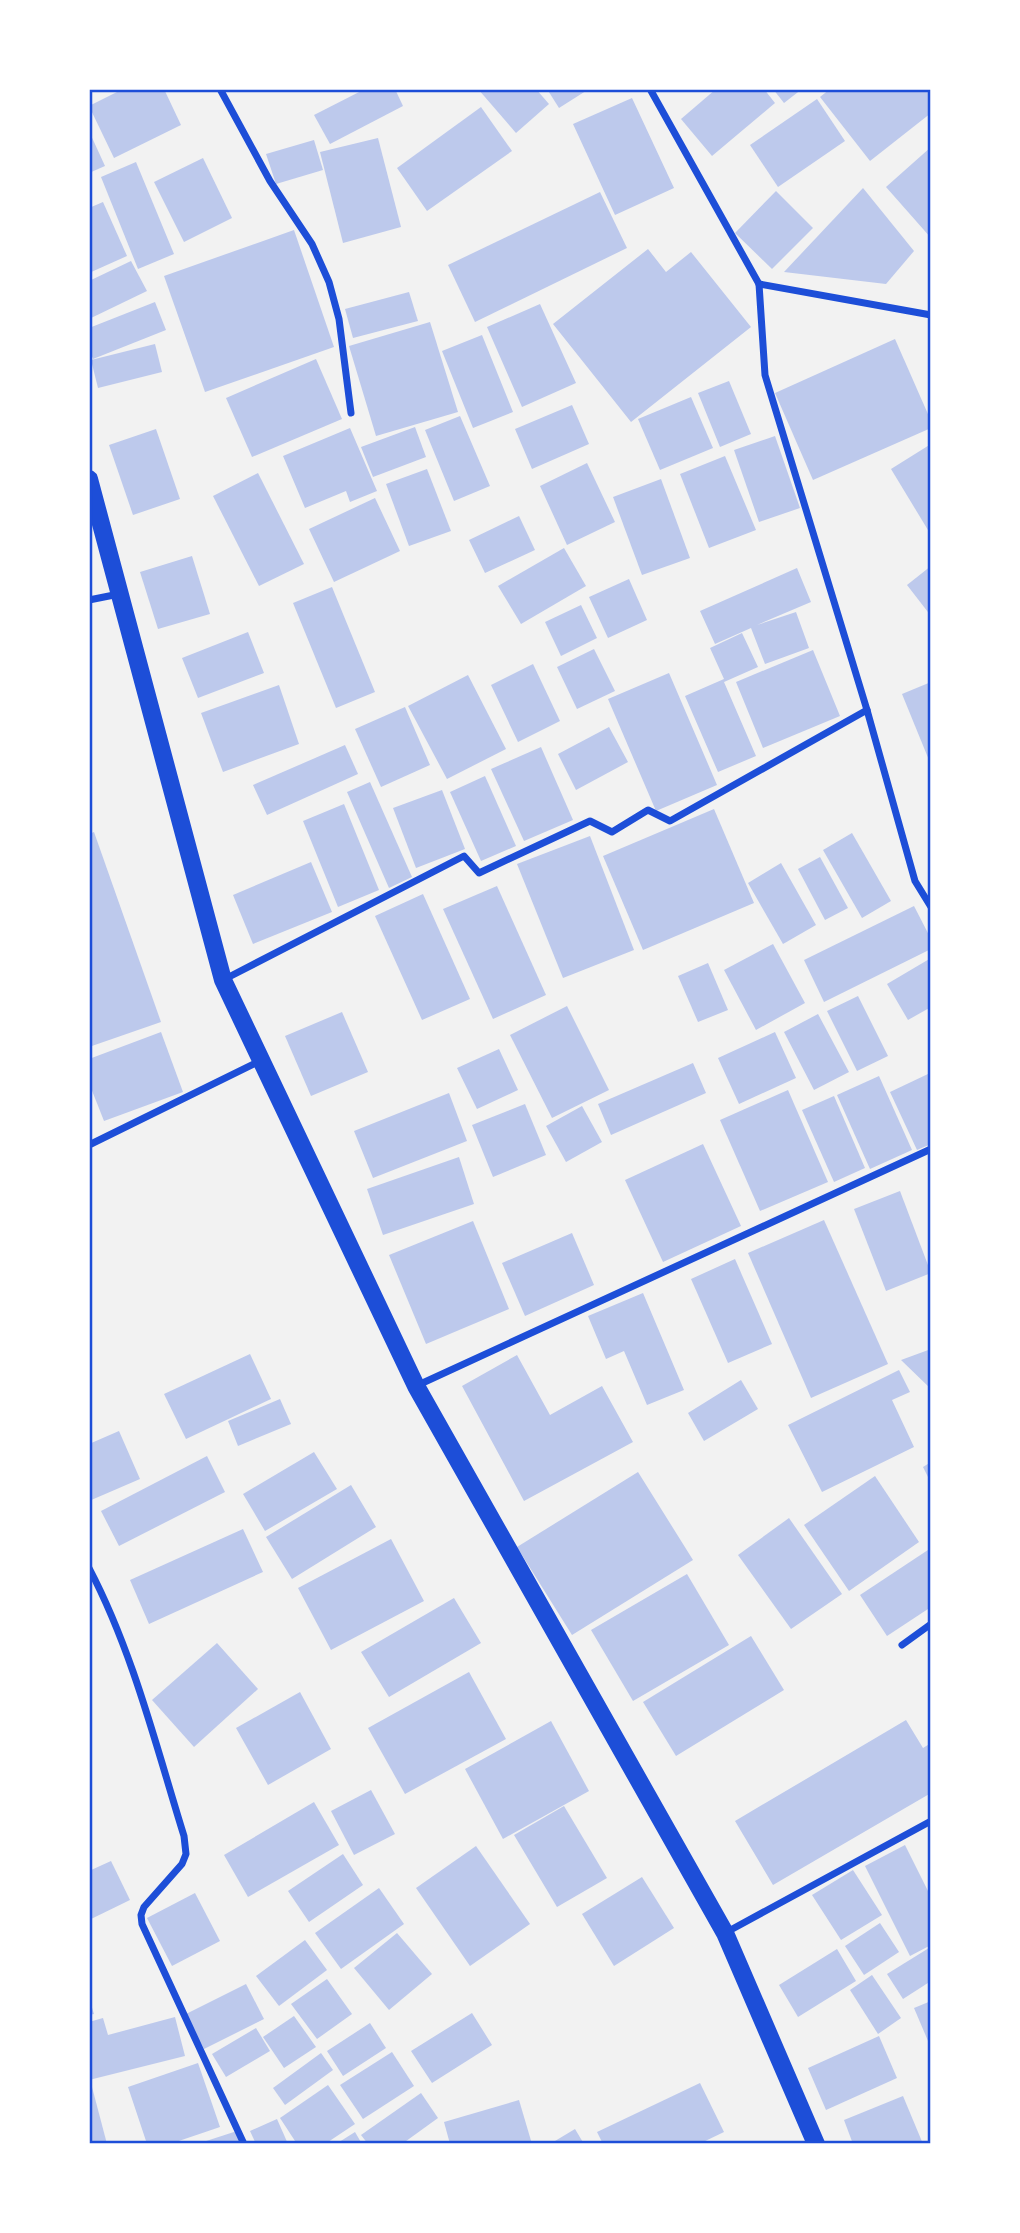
<svg xmlns="http://www.w3.org/2000/svg" width="1020" height="2233" viewBox="0 0 1020 2233" font-family="'Noto Serif',serif">
	<style>
		.building { fill: #bdc9ec }
		.lines { fill: none; stroke-linecap: round; stroke-linejoin: round }
		.minor { stroke: #1d4ed8; stroke-width: 7 }
		.primary { stroke: #1d4ed8; stroke-width: 18 }
		.neatline { fill: none; stroke: #1d4ed8; stroke-width: 2.5 }
	</style>
	<rect width="100%" height="100%" fill="#f2f2f2"/>
	<g class="building">
		<polygon points="123,89 164,89 181,125 114,158 89,106"/>
		<polygon points="365,89 395,89 403,106 330,144 314,115"/>
		<polygon points="478,89 536,89 549,104 516,133"/>
		<polygon points="547,89 589,89 559,108"/>
		<polygon points="716,89 764,89 775,103 712,156 681,119"/>
		<polygon points="773,89 802,89 784,103"/>
		<polygon points="830,89 931,89 931,113 870,161 820,97"/>
		<polygon points="632,98 674,188 615,215 573,124"/>
		<polygon points="817,99 845,141 778,187 750,145"/>
		<polygon points="481,107 512,151 427,211 397,168"/>
		<polygon points="89,131 105,166 89,173"/>
		<polygon points="378,138 401,227 343,243 320,152"/>
		<polygon points="314,140 323,170 276,184 266,154"/>
		<polygon points="931,147 931,238 886,187"/>
		<polygon points="203,158 232,218 184,242 154,182"/>
		<polygon points="136,162 174,254 138,269 101,177"/>
		<polygon points="863,188 914,251 886,284 784,272"/>
		<polygon points="776,191 813,228 772,269 735,233"/>
		<polygon points="600,192 627,248 475,322 448,265"/>
		<polygon points="103,202 127,256 89,273 89,208"/>
		<polygon points="294,230 334,347 205,392 164,276"/>
		<polygon points="648,249 666,272 691,252 751,327 631,422 553,324"/>
		<polygon points="131,261 147,291 89,319 89,281"/>
		<polygon points="409,292 418,321 353,338 345,309"/>
		<polygon points="155,302 166,330 93,359 89,349 89,328"/>
		<polygon points="540,304 576,383 522,407 487,327"/>
		<polygon points="430,322 458,412 376,436 349,346"/>
		<polygon points="482,335 513,412 473,428 442,351"/>
		<polygon points="895,339 931,421 931,428 813,480 775,393"/>
		<polygon points="155,344 162,372 98,388 91,360"/>
		<polygon points="316,359 342,419 252,457 226,398"/>
		<polygon points="729,381 751,434 720,447 698,393"/>
		<polygon points="691,397 713,448 660,470 638,419"/>
		<polygon points="572,405 589,444 532,469 515,429"/>
		<polygon points="460,416 490,486 454,501 425,430"/>
		<polygon points="415,427 426,457 373,477 361,447"/>
		<polygon points="350,428 377,491 350,502 346,491 305,508 283,456"/>
		<polygon points="156,429 180,499 133,515 109,445"/>
		<polygon points="775,436 800,508 759,522 734,450"/>
		<polygon points="931,444 931,535 891,469"/>
		<polygon points="725,456 756,530 709,548 680,474"/>
		<polygon points="587,463 615,522 567,545 540,486"/>
		<polygon points="427,469 451,531 409,546 386,484"/>
		<polygon points="258,473 304,564 259,586 213,496"/>
		<polygon points="661,479 690,558 642,575 613,497"/>
		<polygon points="375,498 400,551 334,582 309,529"/>
		<polygon points="519,516 535,550 485,573 469,540"/>
		<polygon points="564,548 586,586 521,624 498,586"/>
		<polygon points="192,556 210,614 158,629 140,572"/>
		<polygon points="931,566 931,616 907,585"/>
		<polygon points="797,568 811,602 757,625 796,612 809,648 765,664 751,628 715,644 700,611"/>
		<polygon points="629,579 647,620 608,638 589,597"/>
		<polygon points="332,587 375,692 336,708 293,603"/>
		<polygon points="581,605 597,638 561,656 545,622"/>
		<polygon points="248,632 264,673 198,698 182,658"/>
		<polygon points="742,633 758,667 724,682 756,756 718,772 685,696 724,679 710,648"/>
		<polygon points="594,649 615,691 577,709 557,667"/>
		<polygon points="813,650 840,716 763,748 736,682"/>
		<polygon points="533,664 560,721 518,742 491,685"/>
		<polygon points="669,673 717,785 656,811 608,699"/>
		<polygon points="468,675 506,749 447,779 408,706"/>
		<polygon points="931,682 931,765 902,694"/>
		<polygon points="279,685 299,744 223,772 201,713"/>
		<polygon points="405,707 430,765 381,787 355,729"/>
		<polygon points="609,727 628,762 576,790 558,754"/>
		<polygon points="345,745 358,774 267,815 253,785"/>
		<polygon points="541,747 573,820 524,841 491,769"/>
		<polygon points="485,776 516,846 481,861 450,792"/>
		<polygon points="370,782 412,877 389,888 347,792"/>
		<polygon points="442,790 465,849 416,868 393,808"/>
		<polygon points="344,804 379,890 338,907 303,821"/>
		<polygon points="714,809 754,903 643,950 603,856"/>
		<polygon points="94,832 161,1022 89,1047 89,834"/>
		<polygon points="852,833 891,901 862,918 823,850"/>
		<polygon points="590,836 634,950 563,978 517,864"/>
		<polygon points="820,857 848,908 825,920 798,869"/>
		<polygon points="311,862 332,912 253,944 233,895"/>
		<polygon points="781,863 816,925 783,944 748,883"/>
		<polygon points="497,886 546,995 493,1019 443,909"/>
		<polygon points="423,894 470,999 422,1020 375,916"/>
		<polygon points="914,906 931,939 931,949 824,1002 804,960"/>
		<polygon points="773,944 805,1003 756,1030 724,970"/>
		<polygon points="931,958 931,1007 908,1020 887,984"/>
		<polygon points="708,963 728,1010 698,1022 678,976"/>
		<polygon points="858,996 888,1056 857,1071 827,1011"/>
		<polygon points="567,1006 609,1090 552,1118 510,1035"/>
		<polygon points="342,1012 368,1072 311,1096 285,1036"/>
		<polygon points="818,1014 849,1072 814,1090 784,1032"/>
		<polygon points="161,1032 183,1092 104,1121 89,1083 89,1059"/>
		<polygon points="775,1032 796,1078 739,1104 718,1058"/>
		<polygon points="499,1049 518,1090 477,1109 457,1068"/>
		<polygon points="693,1063 706,1093 611,1135 598,1104"/>
		<polygon points="928,1074 931,1081 931,1144 917,1150 890,1092"/>
		<polygon points="879,1076 912,1150 870,1169 837,1095"/>
		<polygon points="788,1090 828,1182 760,1211 720,1120"/>
		<polygon points="449,1093 467,1141 373,1178 354,1131"/>
		<polygon points="834,1096 865,1168 834,1182 802,1110"/>
		<polygon points="525,1104 546,1155 493,1177 472,1125"/>
		<polygon points="582,1106 602,1142 566,1162 546,1126"/>
		<polygon points="703,1144 741,1226 663,1262 625,1180"/>
		<polygon points="459,1157 474,1204 383,1235 367,1189"/>
		<polygon points="900,1191 931,1273 886,1291 854,1209"/>
		<polygon points="824,1220 888,1364 811,1398 748,1253"/>
		<polygon points="473,1221 509,1309 426,1344 389,1255"/>
		<polygon points="572,1233 594,1285 525,1316 502,1263"/>
		<polygon points="735,1259 772,1344 728,1363 691,1279"/>
		<polygon points="643,1293 684,1390 647,1405 624,1351 606,1359 588,1316"/>
		<polygon points="931,1349 931,1389 901,1360"/>
		<polygon points="250,1354 271,1399 186,1439 164,1394"/>
		<polygon points="517,1355 550,1415 602,1386 633,1442 524,1501 462,1386"/>
		<polygon points="899,1370 910,1392 892,1400 914,1447 822,1492 788,1425"/>
		<polygon points="741,1380 758,1409 704,1441 688,1413"/>
		<polygon points="280,1399 291,1424 238,1446 228,1421"/>
		<polygon points="119,1431 140,1479 89,1501 89,1444"/>
		<polygon points="314,1452 337,1489 265,1531 243,1494"/>
		<polygon points="207,1456 225,1492 119,1546 101,1511"/>
		<polygon points="931,1462 931,1483 923,1467"/>
		<polygon points="638,1472 693,1560 572,1635 517,1547"/>
		<polygon points="875,1476 919,1542 849,1591 804,1525"/>
		<polygon points="351,1485 376,1527 292,1579 266,1537"/>
		<polygon points="789,1518 842,1594 791,1629 738,1555"/>
		<polygon points="243,1529 263,1572 149,1624 130,1580"/>
		<polygon points="391,1539 424,1601 331,1650 298,1588"/>
		<polygon points="931,1548 931,1607 887,1636 860,1595"/>
		<polygon points="687,1574 729,1645 633,1701 591,1630"/>
		<polygon points="454,1598 481,1643 389,1697 361,1652"/>
		<polygon points="751,1636 784,1690 676,1756 643,1702"/>
		<polygon points="217,1643 258,1689 194,1747 152,1700"/>
		<polygon points="469,1672 506,1739 405,1794 368,1728"/>
		<polygon points="300,1692 331,1749 268,1785 236,1728"/>
		<polygon points="906,1720 923,1748 931,1743 931,1793 773,1885 735,1821"/>
		<polygon points="551,1721 589,1791 503,1839 465,1769"/>
		<polygon points="371,1790 395,1834 354,1855 331,1811"/>
		<polygon points="314,1802 339,1845 248,1897 224,1855"/>
		<polygon points="564,1806 607,1878 557,1907 514,1835"/>
		<polygon points="905,1845 931,1897 931,1945 910,1956 865,1866"/>
		<polygon points="476,1846 530,1924 470,1966 416,1888"/>
		<polygon points="343,1854 363,1885 309,1922 288,1891"/>
		<polygon points="111,1861 130,1900 89,1920 89,1871"/>
		<polygon points="853,1870 882,1915 841,1940 812,1895"/>
		<polygon points="642,1877 674,1928 614,1966 582,1914"/>
		<polygon points="379,1888 404,1924 341,1969 315,1933"/>
		<polygon points="195,1893 220,1941 172,1966 147,1918"/>
		<polygon points="880,1923 899,1952 864,1975 845,1946"/>
		<polygon points="397,1933 432,1974 389,2010 354,1968"/>
		<polygon points="305,1940 327,1970 279,2006 256,1976"/>
		<polygon points="929,1948 931,1981 903,1999 887,1974"/>
		<polygon points="837,1949 856,1981 798,2017 779,1985"/>
		<polygon points="872,1975 901,2018 878,2034 850,1990"/>
		<polygon points="327,1979 352,2014 317,2039 291,2004"/>
		<polygon points="246,1984 264,2019 204,2049 186,2014"/>
		<polygon points="89,1998 94,2014 89,2015"/>
		<polygon points="931,2001 931,2048 914,2008"/>
		<polygon points="472,2013 492,2045 432,2083 411,2051"/>
		<polygon points="294,2016 316,2047 284,2068 263,2037"/>
		<polygon points="175,2017 185,2056 89,2080 89,2022 103,2018 108,2035"/>
		<polygon points="370,2023 386,2048 343,2076 327,2051"/>
		<polygon points="256,2028 270,2051 226,2077 212,2054"/>
		<polygon points="879,2036 897,2078 826,2110 808,2068"/>
		<polygon points="392,2052 414,2086 363,2119 340,2085"/>
		<polygon points="321,2053 333,2070 285,2105 273,2088"/>
		<polygon points="198,2063 220,2127 170,2144 147,2144 128,2087"/>
		<polygon points="700,2083 724,2132 699,2144 603,2144 597,2132"/>
		<polygon points="328,2085 355,2124 325,2144 297,2144 280,2118"/>
		<polygon points="89,2087 92,2087 107,2144 89,2144"/>
		<polygon points="421,2093 438,2118 402,2144 368,2144 361,2135"/>
		<polygon points="903,2096 923,2144 853,2144 844,2120"/>
		<polygon points="519,2100 532,2144 450,2144 444,2122"/>
		<polygon points="277,2119 288,2144 256,2144 250,2131"/>
		<polygon points="575,2129 584,2144 550,2144"/>
		<polygon points="237,2131 241,2144 200,2144 200,2143"/>
		<polygon points="355,2132 362,2144 336,2144"/>
	</g>
	<g class="lines">
		<g class="minor">
			<polyline points="220,89 270,181 312,244 329,282 339,319 351,413"/>
			<polyline points="650,89 759,284 765,375 867,710 915,881 931,907"/>
			<polyline points="759,284 931,315"/>
			<polyline points="89,600 119,594"/>
			<polyline points="223,980 464,856 479,873 590,821 612,832 648,810 670,821 867,710"/>
			<polyline points="89,1145 260,1061"/>
			<polyline points="416,1386 931,1149"/>
			<path d="M89,1568C133,1652 156,1746 184,1836L186,1854L182,1864L144,1907L141,1915L142,1924L244,2144"/>
			<polyline points="902,1645 931,1624"/>
			<polyline points="725,1933 931,1821"/>
		</g>
		<polyline class="primary" points="89,479 223,980 416,1386 725,1933 816,2144"/>
	</g>
	<rect width="1020" height="2233" fill="none" stroke="#ffffff" stroke-width="182"/>
	<rect x="91" y="91" width="838" height="2051" class="neatline"/>
</svg>
